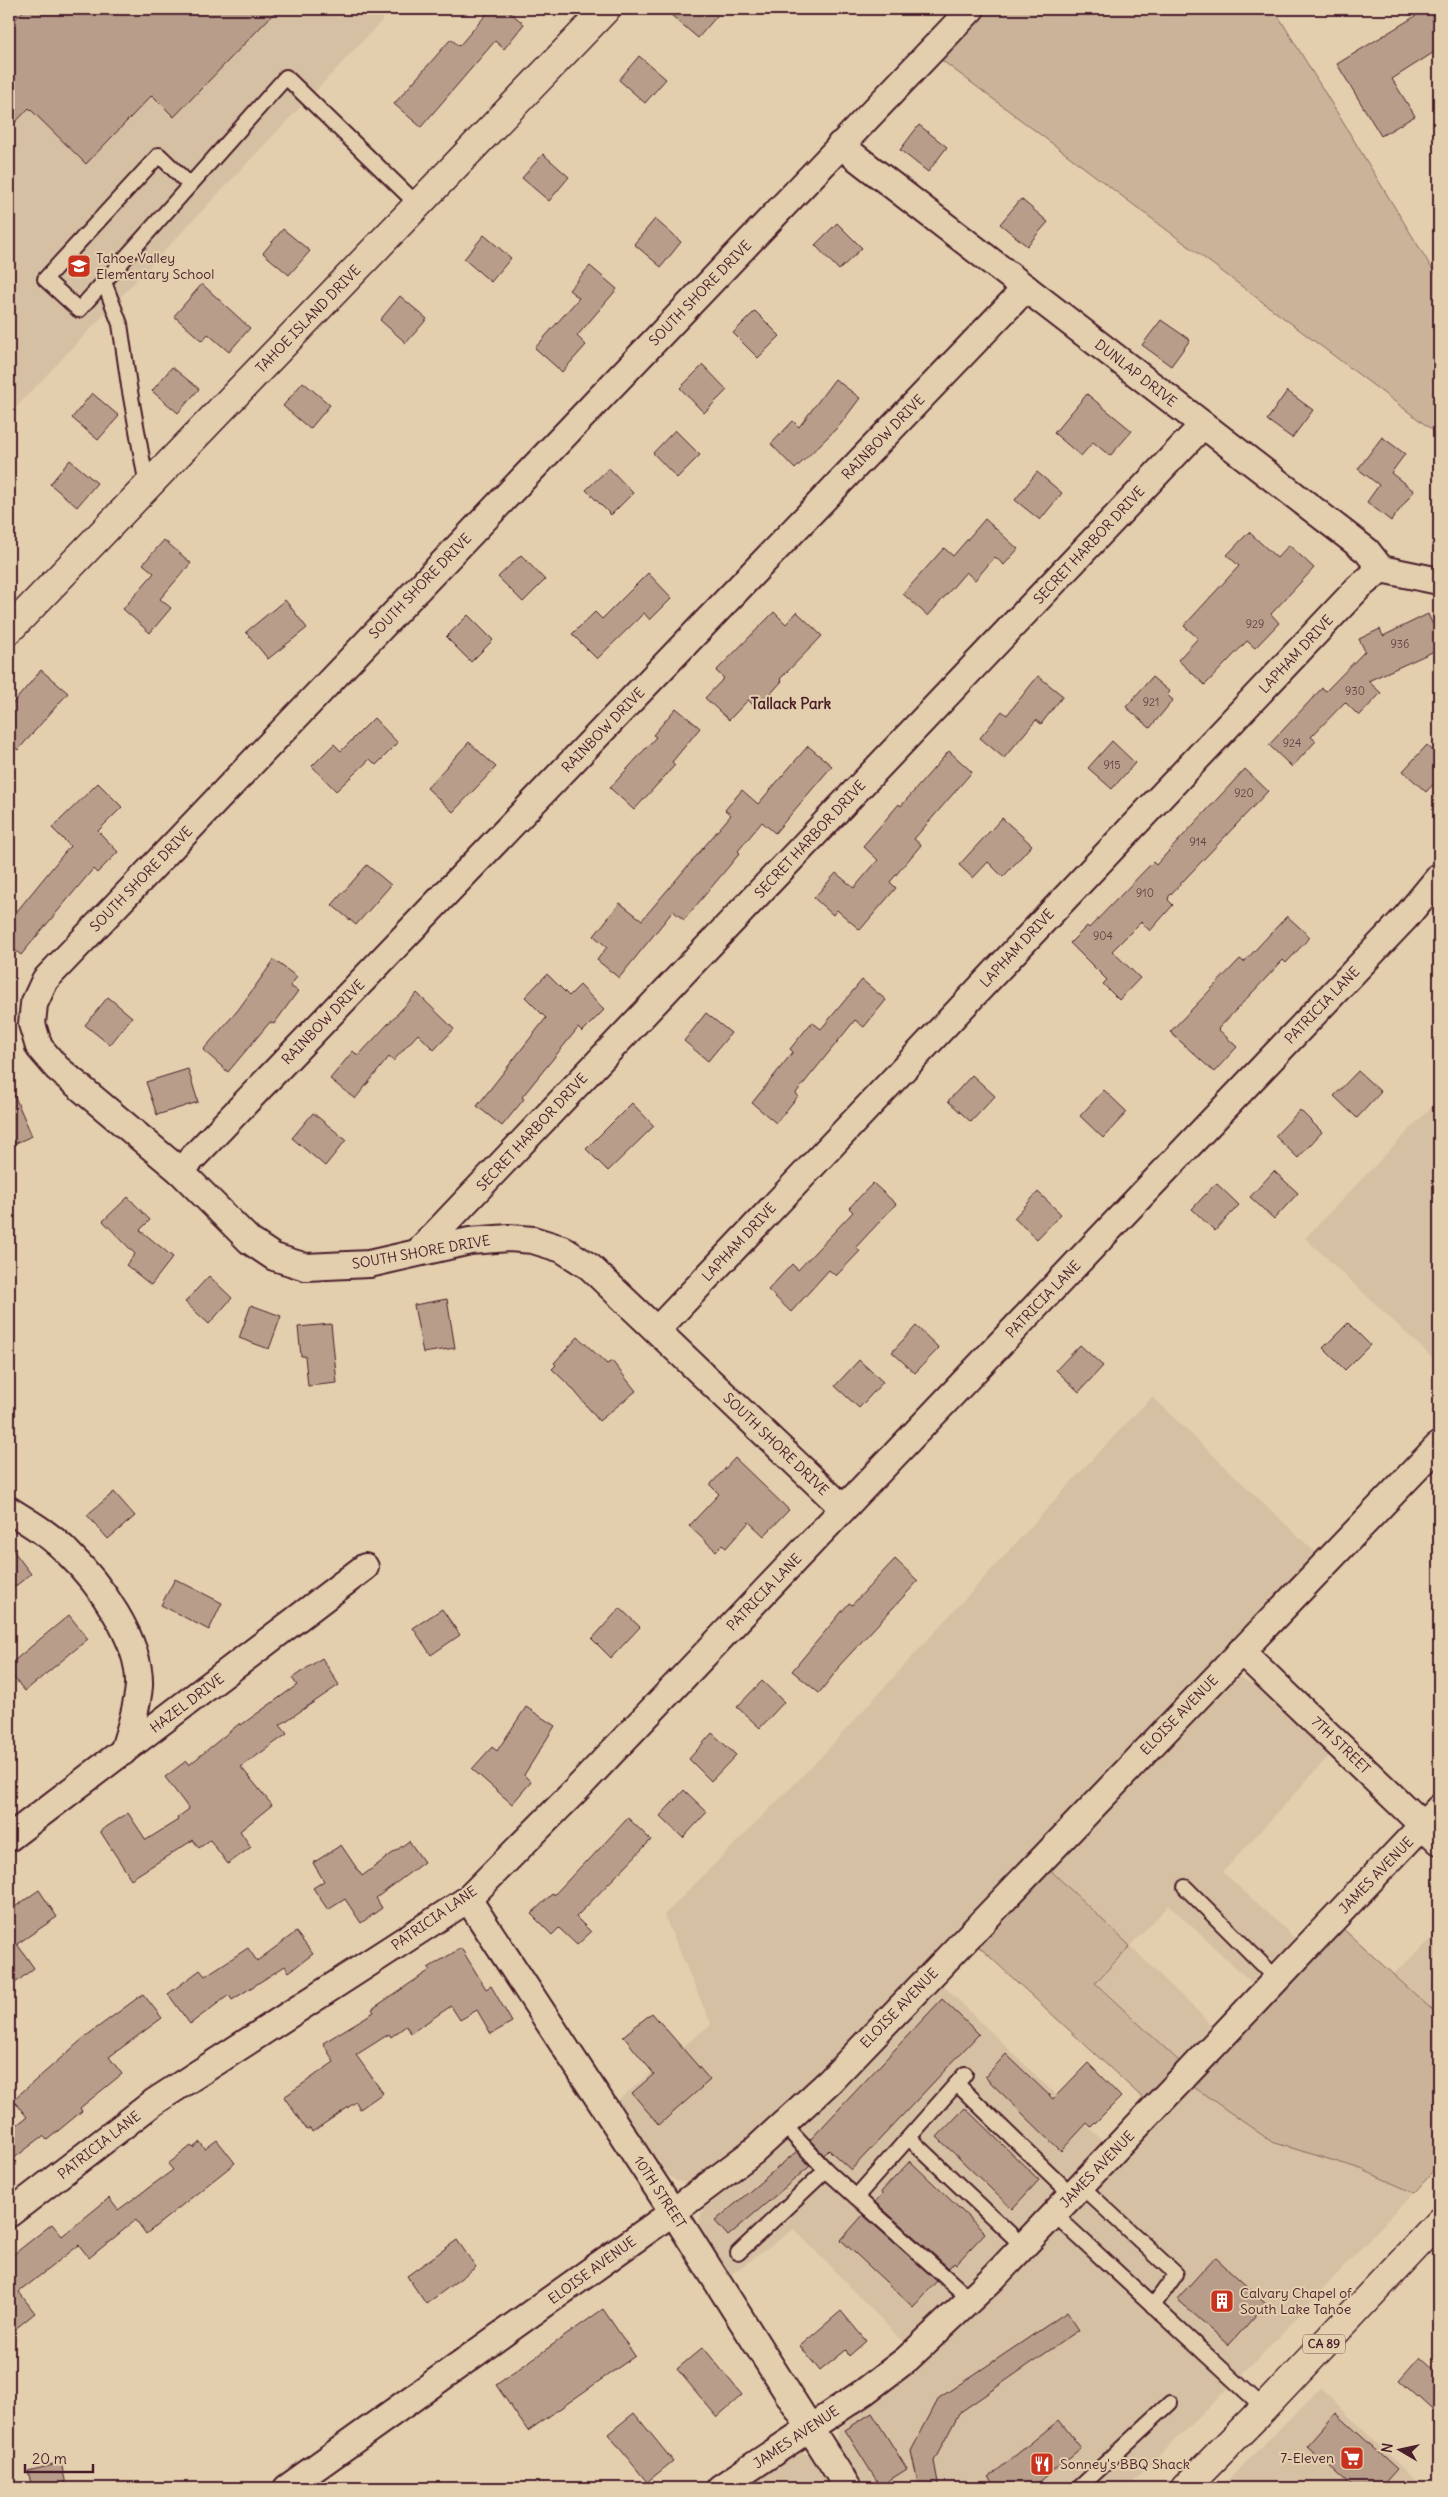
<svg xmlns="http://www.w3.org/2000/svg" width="1448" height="2497" viewBox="0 0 1448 2497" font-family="Delius,sans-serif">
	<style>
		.built { fill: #d6c0a3 }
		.green { fill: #cab399; stroke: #8a6962 }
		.building { fill: #b89e8a; stroke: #4a1f2b }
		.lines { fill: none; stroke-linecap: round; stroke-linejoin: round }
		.service-casing { stroke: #4a1f2b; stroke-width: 18 }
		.minor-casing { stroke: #4a1f2b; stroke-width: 30 }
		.tertiary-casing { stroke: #4a1f2b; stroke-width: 31 }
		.primary-casing { stroke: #4a1f2b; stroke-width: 31 }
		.service { stroke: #e3cfae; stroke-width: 14 }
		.minor { stroke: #e3cfae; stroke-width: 26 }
		.tertiary { stroke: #e3cfae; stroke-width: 28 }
		.primary { stroke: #e3cfae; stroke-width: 28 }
		.labels { text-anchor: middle; stroke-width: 4; stroke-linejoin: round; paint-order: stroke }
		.number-label { font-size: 11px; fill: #663f43 }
		.shield { fill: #e3cfae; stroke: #785452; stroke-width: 1 }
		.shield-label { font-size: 12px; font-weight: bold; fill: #4a1f2b }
		.poi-label { font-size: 14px; fill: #4a1f2b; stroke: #e3cfae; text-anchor: start }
		.street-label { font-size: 14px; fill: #4a1f2b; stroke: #e3cfae }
		.neighbourhood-label { font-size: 15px; font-weight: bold; fill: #4a1f2b; stroke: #e3cfae }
	</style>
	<rect width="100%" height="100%" fill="#e3cfae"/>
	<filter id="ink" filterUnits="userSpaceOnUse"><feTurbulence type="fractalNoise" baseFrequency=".02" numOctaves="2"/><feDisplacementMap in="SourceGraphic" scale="10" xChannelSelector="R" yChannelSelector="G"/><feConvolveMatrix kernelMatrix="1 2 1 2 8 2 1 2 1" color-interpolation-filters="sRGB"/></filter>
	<g filter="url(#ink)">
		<g class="built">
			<polygon points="9,9 393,9 9,415"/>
			<polygon points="1439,1099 1439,1364 1305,1238"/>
			<polygon points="1152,1397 1317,1554 818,2074 759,2131 713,2168 690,2183 676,2181 665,2173 617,2101 711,2024 664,1915 818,1760 1095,1456"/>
			<polygon points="1240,1677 1254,1685 1330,1755 1223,1872 1297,1940 1253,1984 1169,1905 1130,1946 1214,2027 1180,2062 1095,1983 1049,1869 1230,1678"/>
			<polygon points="1341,1927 1393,1974 1439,1932 1439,2165 1258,2359 1126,2488 863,2488 839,2452 836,2440 839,2428 946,2341 990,2298"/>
			<polygon points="942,1984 1105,2143 984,2271 904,2343 794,2229 729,2276 702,2233 699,2220 704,2208 770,2156 804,2125 854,2076"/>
			<polygon points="1320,2388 1423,2488 1220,2488"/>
			<polygon points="799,2452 809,2455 831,2488 737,2488 785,2454"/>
		</g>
		<g class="green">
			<polygon points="990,9 1274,9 1439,280 1439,435 940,59"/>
			<polygon points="1049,1869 1130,1946 1095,1983 1180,2062 1145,2100 978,1946"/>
			<polygon points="1341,1927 1439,2016 1439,2165 1414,2193 1361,2169 1272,2142 1191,2085"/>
		</g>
		<g class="building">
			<polygon points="25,9 278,9 174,117 152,95 86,164 29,108 9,129 9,26"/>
			<polygon points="491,9 506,9 524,24 504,49 495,41 421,127 394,104 451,39 459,46"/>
			<polygon points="664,9 723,9 698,38"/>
			<polygon points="1427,9 1439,9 1439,49 1392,79 1415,116 1381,136 1337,64"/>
			<polygon points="639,56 666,79 645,103 619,80"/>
			<polygon points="919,125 947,147 928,172 900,150"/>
			<polygon points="543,154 569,177 549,201 522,178"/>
			<polygon points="1021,199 1048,222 1027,246 1000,224"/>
			<polygon points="655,219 681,242 661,267 634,244"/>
			<polygon points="837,223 862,248 839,270 815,245"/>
			<polygon points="283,229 310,251 289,275 263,253"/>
			<polygon points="484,235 511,258 491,282 464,259"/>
			<polygon points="590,266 617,289 577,336 586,345 562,372 535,348 579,298 569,290"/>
			<polygon points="202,284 250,328 229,352 208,334 202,341 174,316"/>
			<polygon points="400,296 427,319 406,343 380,320"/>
			<polygon points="755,311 780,336 758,358 733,333"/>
			<polygon points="1161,320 1190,340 1171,366 1142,345"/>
			<polygon points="703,365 727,390 704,413 680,388"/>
			<polygon points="172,367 199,389 178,413 152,391"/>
			<polygon points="835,379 860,398 839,426 795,469 771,444 793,421 799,427"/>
			<polygon points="303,382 330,405 310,429 283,406"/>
			<polygon points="1287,391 1313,410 1292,438 1267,420"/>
			<polygon points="92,393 119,416 98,440 72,418"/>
			<polygon points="1087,394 1132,431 1110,456 1093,442 1081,456 1054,433"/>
			<polygon points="675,430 700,455 677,478 653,453"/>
			<polygon points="1382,437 1405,454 1391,473 1414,491 1391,521 1367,502 1379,485 1358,469"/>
			<polygon points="70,460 97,483 77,507 50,484"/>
			<polygon points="609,468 633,493 611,515 586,490"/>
			<polygon points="1037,472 1062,493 1040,520 1015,500"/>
			<polygon points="985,519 1018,549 1004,565 995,557 975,580 966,572 928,616 903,594 944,548 953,556"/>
			<polygon points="1249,532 1277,558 1289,545 1314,568 1271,614 1279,623 1255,648 1247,641 1205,685 1178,660 1198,638 1184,626 1239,566 1227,555"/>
			<polygon points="164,540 191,563 160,599 171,608 150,633 123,609 154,573 143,564"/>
			<polygon points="521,555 545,580 523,602 498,577"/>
			<polygon points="648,573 672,598 650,620 644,613 597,659 572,634 595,612 602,619"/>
			<polygon points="285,600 307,628 268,659 246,632"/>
			<polygon points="774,612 786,624 797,612 822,636 780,679 782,681 757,709 748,700 729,720 705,698 724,678 716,671"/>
			<polygon points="1428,614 1439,638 1439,649 1368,681 1381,693 1359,716 1345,702 1311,737 1316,741 1292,767 1269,745 1322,688 1326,691 1365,651 1359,639 1380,629 1383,636"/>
			<polygon points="468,615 493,640 471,662 446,637"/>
			<polygon points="41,670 68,693 18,750 9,742 9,708"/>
			<polygon points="1038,676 1063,696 1041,724 1036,720 1004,758 980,738 1002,711 1007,715"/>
			<polygon points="1152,677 1170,692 1167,695 1173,700 1150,728 1126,707"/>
			<polygon points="676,708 700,728 672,762 675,765 634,810 610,788 656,737 653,735"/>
			<polygon points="374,718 398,743 376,765 370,759 336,791 312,766 334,744 341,751"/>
			<polygon points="1112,741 1135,763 1112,789 1088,768"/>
			<polygon points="469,742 496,767 453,812 427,788"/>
			<polygon points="1427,745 1439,757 1439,778 1426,792 1403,771"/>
			<polygon points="808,746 832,766 775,833 762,822 738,851 740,853 684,920 673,911 619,978 597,960 607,947 594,936 620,903 642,920 731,815 725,810 742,790 758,804"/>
			<polygon points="949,751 972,772 914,839 921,845 890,882 896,888 860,930 837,910 833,915 814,898 836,873 854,888 878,860 863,846 899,804 901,806"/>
			<polygon points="1245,769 1268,791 1169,896 1168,900 1173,905 1150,931 1141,922 1112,951 1140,978 1119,1000 1103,984 1107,980 1070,943 1087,926 1089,928 1153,862 1156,865"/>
			<polygon points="98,783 122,807 98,831 118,852 97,873 93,869 21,955 9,945 9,921 70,846 52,828"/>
			<polygon points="1002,818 1032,845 1003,877 988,862 973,878 959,865"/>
			<polygon points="367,865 391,885 356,925 332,905"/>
			<polygon points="1287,916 1310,937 1286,963 1283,960 1218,1029 1237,1047 1214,1072 1170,1032 1240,959 1244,962"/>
			<polygon points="274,960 297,977 290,986 298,991 274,1024 270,1022 228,1072 203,1050 238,1010"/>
			<polygon points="547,974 569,996 580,985 604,1010 582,1032 578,1028 522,1097 524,1099 502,1126 477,1106 546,1018 525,997"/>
			<polygon points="862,980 886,1000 864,1027 855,1020 796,1093 798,1096 776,1123 752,1103 793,1052 790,1049 812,1022 821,1029"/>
			<polygon points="417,993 454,1029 434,1050 418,1034 393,1061 389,1057 355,1099 330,1079 353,1051 358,1056"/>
			<polygon points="108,997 132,1017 110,1045 85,1025"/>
			<polygon points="706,1013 731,1033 708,1061 684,1041"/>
			<polygon points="188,1069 198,1102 157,1115 146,1082"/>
			<polygon points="1358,1071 1381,1092 1357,1118 1334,1096"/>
			<polygon points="972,1075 995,1096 971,1122 948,1101"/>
			<polygon points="9,1083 32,1136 9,1146"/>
			<polygon points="1104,1090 1127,1112 1103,1138 1080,1116"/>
			<polygon points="632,1103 654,1126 608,1171 586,1149"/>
			<polygon points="1300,1110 1322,1132 1298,1158 1275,1136"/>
			<polygon points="313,1113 346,1140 325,1166 292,1138"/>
			<polygon points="1274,1171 1298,1193 1274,1219 1250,1197"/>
			<polygon points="873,1183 896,1204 856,1247 860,1251 836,1276 829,1270 791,1312 768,1290 792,1264 798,1270 853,1212 849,1208"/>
			<polygon points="1216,1183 1239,1205 1215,1231 1192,1209"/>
			<polygon points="1038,1192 1061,1214 1037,1239 1014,1218"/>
			<polygon points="128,1197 150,1220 140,1230 173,1257 151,1285 126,1265 135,1254 103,1221"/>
			<polygon points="209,1276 232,1298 209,1324 185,1302"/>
			<polygon points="447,1299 455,1348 423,1353 414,1305"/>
			<polygon points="251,1305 281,1316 269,1349 239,1338"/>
			<polygon points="1348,1323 1370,1345 1345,1370 1323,1348"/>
			<polygon points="331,1324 337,1383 308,1386 305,1356 301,1356 298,1327"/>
			<polygon points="916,1326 939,1348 915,1373 892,1352"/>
			<polygon points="578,1337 607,1364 612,1361 636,1391 599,1421 572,1388 552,1369 556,1365 554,1363"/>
			<polygon points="1080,1345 1103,1366 1079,1392 1056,1370"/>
			<polygon points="859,1360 883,1382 859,1408 835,1386"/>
			<polygon points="735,1458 789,1510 764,1536 749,1522 726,1548 722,1545 716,1551 689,1526 719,1494 710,1485"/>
			<polygon points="114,1492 135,1516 108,1539 87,1515"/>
			<polygon points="9,1545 31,1574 9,1591"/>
			<polygon points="895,1559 918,1581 838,1667 839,1668 819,1693 792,1671 849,1603 852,1605"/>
			<polygon points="175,1579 222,1603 209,1630 161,1605"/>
			<polygon points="620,1608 640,1627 611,1658 592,1639"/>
			<polygon points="442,1609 460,1635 431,1655 413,1628"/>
			<polygon points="69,1615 88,1639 25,1691 9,1672 9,1665"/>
			<polygon points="322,1658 339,1685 280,1725 287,1734 241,1767 272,1805 240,1831 251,1847 228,1864 210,1840 199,1848 193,1840 131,1879 100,1831 128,1813 146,1840 178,1820 177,1818 189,1809 165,1777 186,1761 189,1765 240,1723 241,1725 297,1685 292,1678"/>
			<polygon points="762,1681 784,1702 760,1728 737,1707"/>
			<polygon points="526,1707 555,1726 524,1775 531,1782 512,1804 472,1769 492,1747 497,1751"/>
			<polygon points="712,1733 736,1755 711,1781 689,1759"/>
			<polygon points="684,1790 707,1812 683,1838 660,1816"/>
			<polygon points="628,1818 651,1840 576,1917 591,1932 577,1945 559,1928 552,1935 531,1914 553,1893 554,1895 586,1861 587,1862"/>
			<polygon points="409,1841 424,1862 376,1898 382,1908 361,1923 345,1899 328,1910 313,1888 324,1881 313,1863 341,1845 362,1876"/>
			<polygon points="39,1890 57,1917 17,1944 34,1968 9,1988 9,1911"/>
			<polygon points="296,1932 313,1954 289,1972 285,1966 232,2000 229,1995 190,2024 168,1994 200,1970 205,1976 248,1948 257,1961"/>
			<polygon points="461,1948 486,1989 491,1986 512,2022 491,2034 477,2010 460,2020 451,2006 411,2033 406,2026 391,2037 389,2034 356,2055 383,2093 360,2109 356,2102 312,2132 310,2128 307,2130 284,2097 334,2062 323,2043 374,2012 372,2009 430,1970 428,1968"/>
			<polygon points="143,1994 162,2018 109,2057 122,2074 80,2108 82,2111 47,2140 43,2136 9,2162 9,2131 27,2117 13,2100 86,2036"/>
			<polygon points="942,1999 979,2034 851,2170 829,2150 824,2155 810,2140"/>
			<polygon points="652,2013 710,2080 659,2125 632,2093 654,2074 623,2036"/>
			<polygon points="1006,2054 1053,2099 1088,2063 1121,2097 1091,2127 1087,2123 1061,2151 985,2077"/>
			<polygon points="965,2108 1039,2180 1012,2209 937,2137"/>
			<polygon points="217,2140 235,2163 146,2234 136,2220 89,2258 79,2245 19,2292 35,2313 9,2334 9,2258 52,2224 62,2236 109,2198 118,2210 173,2170 168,2164 191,2146 193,2148 200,2142 205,2149"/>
			<polygon points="797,2151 810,2166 728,2236 715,2221"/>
			<polygon points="910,2161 985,2233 956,2264 954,2262 949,2268 875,2202 882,2194 881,2192"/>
			<polygon points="863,2215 937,2281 913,2307 841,2240"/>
			<polygon points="457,2240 476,2267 426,2304 407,2276"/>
			<polygon points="1215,2257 1266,2304 1229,2345 1177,2299"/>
			<polygon points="603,2309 635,2356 528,2431 496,2385"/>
			<polygon points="841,2311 866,2341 849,2356 846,2350 820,2371 800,2346"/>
			<polygon points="1067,2312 1079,2330 959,2413 934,2461 939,2488 919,2488 911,2451 939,2398"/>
			<polygon points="703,2347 742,2395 717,2417 677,2369"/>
			<polygon points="1420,2356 1439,2374 1439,2416 1399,2380"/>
			<polygon points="634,2413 673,2461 647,2482 608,2434"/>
			<polygon points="872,2413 907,2469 880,2486 845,2430"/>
			<polygon points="1336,2413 1397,2469 1380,2488 1354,2488 1307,2446"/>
			<polygon points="1059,2420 1081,2448 1032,2488 998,2488 989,2477"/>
			<polygon points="61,2463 67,2488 32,2488 28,2471"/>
		</g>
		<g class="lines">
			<g class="service-casing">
				<g id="service">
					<polyline points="190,185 159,155 45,279 79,310 286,77 418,205"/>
					<polyline points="104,282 120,324 129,386 147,486"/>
					<polyline points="1185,1887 1277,1979"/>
					<polyline points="957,2084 1072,2195"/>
					<polyline points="909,2138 1023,2246"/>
					<polyline points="826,2170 971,2300"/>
					<polyline points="1081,2186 1176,2274 1153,2306"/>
					<polyline points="856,2197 965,2074"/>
					<polyline points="1054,2214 1264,2408"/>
					<polyline points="738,2253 826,2170 783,2124"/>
					<polyline points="1079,2488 1170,2403"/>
				</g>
			</g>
			<g class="minor-casing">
				<g id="minor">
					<polyline points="840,145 1367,551 1381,569 1439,581"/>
					<polyline points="180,1171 1026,288"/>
					<polyline points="418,1252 1203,425"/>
					<polyline points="657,1330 1359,587 1381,569"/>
					<polyline points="843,1508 590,1267 562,1249 533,1240 509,1238 470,1241 369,1264 306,1267 274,1257 250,1241 180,1171 57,1068 39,1047 32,1024 34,1004 45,980 971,9"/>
					<path d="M9,1510C28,1522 51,1535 67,1552C99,1583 141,1640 139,1686C137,1709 130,1731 123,1752"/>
					<polyline points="1241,1651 1439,1841"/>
					<polyline points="9,1838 365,1567"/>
					<polyline points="468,1899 673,2212 848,2488"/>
					<polyline points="9,2214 154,2102 468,1899 576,1790 1406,917 1439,877"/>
					<polyline points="287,2488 673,2212 754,2151 830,2081 1439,1445"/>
					<polyline points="720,2488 864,2392 907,2359 993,2278 1439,1808"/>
				</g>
			</g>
			<g class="tertiary-casing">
				<polyline id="tertiary" points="9,630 606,9"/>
			</g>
			<g class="primary-casing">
				<polyline id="primary" points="1185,2488 1264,2408 1439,2222"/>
			</g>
			<use href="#service" class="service"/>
			<use href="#minor" class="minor"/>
			<use href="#tertiary" class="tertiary"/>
			<use href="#primary" class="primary"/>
		</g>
	</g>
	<defs>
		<g id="school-square" transform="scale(1.25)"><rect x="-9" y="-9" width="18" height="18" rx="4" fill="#c8321e" stroke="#e3cfae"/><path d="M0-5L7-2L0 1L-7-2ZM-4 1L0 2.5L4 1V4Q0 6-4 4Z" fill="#fff"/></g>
		<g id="building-square" transform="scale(1.25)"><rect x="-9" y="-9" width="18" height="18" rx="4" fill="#c8321e" stroke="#e3cfae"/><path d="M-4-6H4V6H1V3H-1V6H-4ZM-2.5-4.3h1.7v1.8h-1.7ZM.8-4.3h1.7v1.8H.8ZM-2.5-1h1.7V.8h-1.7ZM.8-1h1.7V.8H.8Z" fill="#fff"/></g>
		<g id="supermarket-square" transform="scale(1.25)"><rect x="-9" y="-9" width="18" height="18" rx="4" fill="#c8321e" stroke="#e3cfae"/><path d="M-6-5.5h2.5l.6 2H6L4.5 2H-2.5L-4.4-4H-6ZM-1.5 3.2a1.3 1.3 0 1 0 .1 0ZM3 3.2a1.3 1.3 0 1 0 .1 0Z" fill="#fff"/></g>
		<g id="restaurant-square" transform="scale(1.25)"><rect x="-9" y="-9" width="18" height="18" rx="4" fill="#c8321e" stroke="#e3cfae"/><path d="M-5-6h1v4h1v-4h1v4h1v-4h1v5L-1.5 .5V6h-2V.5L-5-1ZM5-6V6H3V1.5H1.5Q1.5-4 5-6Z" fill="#fff"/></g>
	</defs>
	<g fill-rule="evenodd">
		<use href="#school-square" x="79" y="266"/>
		<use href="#building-square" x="1222" y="2301"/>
		<use href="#supermarket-square" x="1352" y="2458"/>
		<use href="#restaurant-square" x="1042" y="2464"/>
	</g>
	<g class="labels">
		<g class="number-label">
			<text x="1255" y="628">929</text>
			<text x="1400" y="648">936</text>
			<text x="1355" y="695">930</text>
			<text x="1151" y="706">921</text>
			<text x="1292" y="747">924</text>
			<text x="1112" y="769">915</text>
			<text x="1244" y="797">920</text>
			<text x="1198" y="846">914</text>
			<text x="1145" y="897">910</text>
			<text x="1103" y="940">904</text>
		</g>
		<rect class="shield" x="1303" y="2334.5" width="42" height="19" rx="4"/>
		<g class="shield-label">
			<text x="1324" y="2348">CA 89</text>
		</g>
		<g class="poi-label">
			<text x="96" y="263">Tahoe Valley<tspan x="96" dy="16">Elementary School</tspan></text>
			<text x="1240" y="2298">Calvary Chapel of<tspan x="1240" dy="16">South Lake Tahoe</tspan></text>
			<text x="1334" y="2463" text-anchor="end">7-Eleven</text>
			<text x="1060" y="2469">Sonney's BBQ Shack</text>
		</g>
		<g class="street-label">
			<text transform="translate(700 293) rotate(-46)" y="5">SOUTH SHORE DRIVE</text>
			<text transform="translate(308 319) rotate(-46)" y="5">TAHOE ISLAND DRIVE</text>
			<text transform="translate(1136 373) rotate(38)" y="5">DUNLAP DRIVE</text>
			<text transform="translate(883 437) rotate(-46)" y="5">RAINBOW DRIVE</text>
			<text transform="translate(1089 545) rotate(-47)" y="5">SECRET HARBOR DRIVE</text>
			<text transform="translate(420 586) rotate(-46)" y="5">SOUTH SHORE DRIVE</text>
			<text transform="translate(1296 654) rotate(-47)" y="5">LAPHAM DRIVE</text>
			<text transform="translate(603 730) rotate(-46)" y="5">RAINBOW DRIVE</text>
			<text transform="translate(810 839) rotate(-47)" y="5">SECRET HARBOR DRIVE</text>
			<text transform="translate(141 879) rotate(-46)" y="5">SOUTH SHORE DRIVE</text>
			<text transform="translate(1017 948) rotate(-47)" y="5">LAPHAM DRIVE</text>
			<text transform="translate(1322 1005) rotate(-46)" y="5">PATRICIA LANE</text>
			<text transform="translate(323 1022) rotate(-46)" y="5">RAINBOW DRIVE</text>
			<text transform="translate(532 1132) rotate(-47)" y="5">SECRET HARBOR DRIVE</text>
			<text transform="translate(739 1242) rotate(-47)" y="5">LAPHAM DRIVE</text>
			<text transform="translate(421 1252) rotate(-10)" y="5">SOUTH SHORE DRIVE</text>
			<text transform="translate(1043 1299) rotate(-46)" y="5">PATRICIA LANE</text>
			<text transform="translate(776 1444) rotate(44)" y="5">SOUTH SHORE DRIVE</text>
			<text transform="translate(764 1592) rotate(-46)" y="5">PATRICIA LANE</text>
			<text transform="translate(187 1703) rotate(-37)" y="5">HAZEL DRIVE</text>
			<text transform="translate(1179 1715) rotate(-46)" y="5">ELOISE AVENUE</text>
			<text transform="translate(1341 1745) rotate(44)" y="5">7TH STREET</text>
			<text transform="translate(1376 1875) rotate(-46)" y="5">JAMES AVENUE</text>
			<text transform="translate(434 1918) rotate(-35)" y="5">PATRICIA LANE</text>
			<text transform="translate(899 2008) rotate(-46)" y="5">ELOISE AVENUE</text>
			<text transform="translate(99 2145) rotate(-38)" y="5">PATRICIA LANE</text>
			<text transform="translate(1097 2169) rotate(-46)" y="5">JAMES AVENUE</text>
			<text transform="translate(660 2192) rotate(57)" y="5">10TH STREET</text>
			<text transform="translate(592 2270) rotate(-36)" y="5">ELOISE AVENUE</text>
			<text transform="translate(796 2437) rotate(-34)" y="5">JAMES AVENUE</text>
		</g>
		<g class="neighbourhood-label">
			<text x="791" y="709">Tallack Park</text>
		</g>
	</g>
	<rect width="1448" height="2497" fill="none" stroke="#e3cfae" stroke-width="30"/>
	<rect x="15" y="15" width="1418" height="2467" fill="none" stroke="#4a1f2b" stroke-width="2" filter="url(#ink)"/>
	<g transform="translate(1400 2450) rotate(279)" stroke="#e3cfae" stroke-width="4" paint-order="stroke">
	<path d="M0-4L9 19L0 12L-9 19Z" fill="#4a1f2b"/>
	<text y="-8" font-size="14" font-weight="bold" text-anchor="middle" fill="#4a1f2b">N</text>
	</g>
	<path d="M25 2464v8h68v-8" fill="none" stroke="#4a1f2b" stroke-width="2.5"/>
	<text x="32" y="2464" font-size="15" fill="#4a1f2b" stroke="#e3cfae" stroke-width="4" paint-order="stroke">20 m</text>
</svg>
